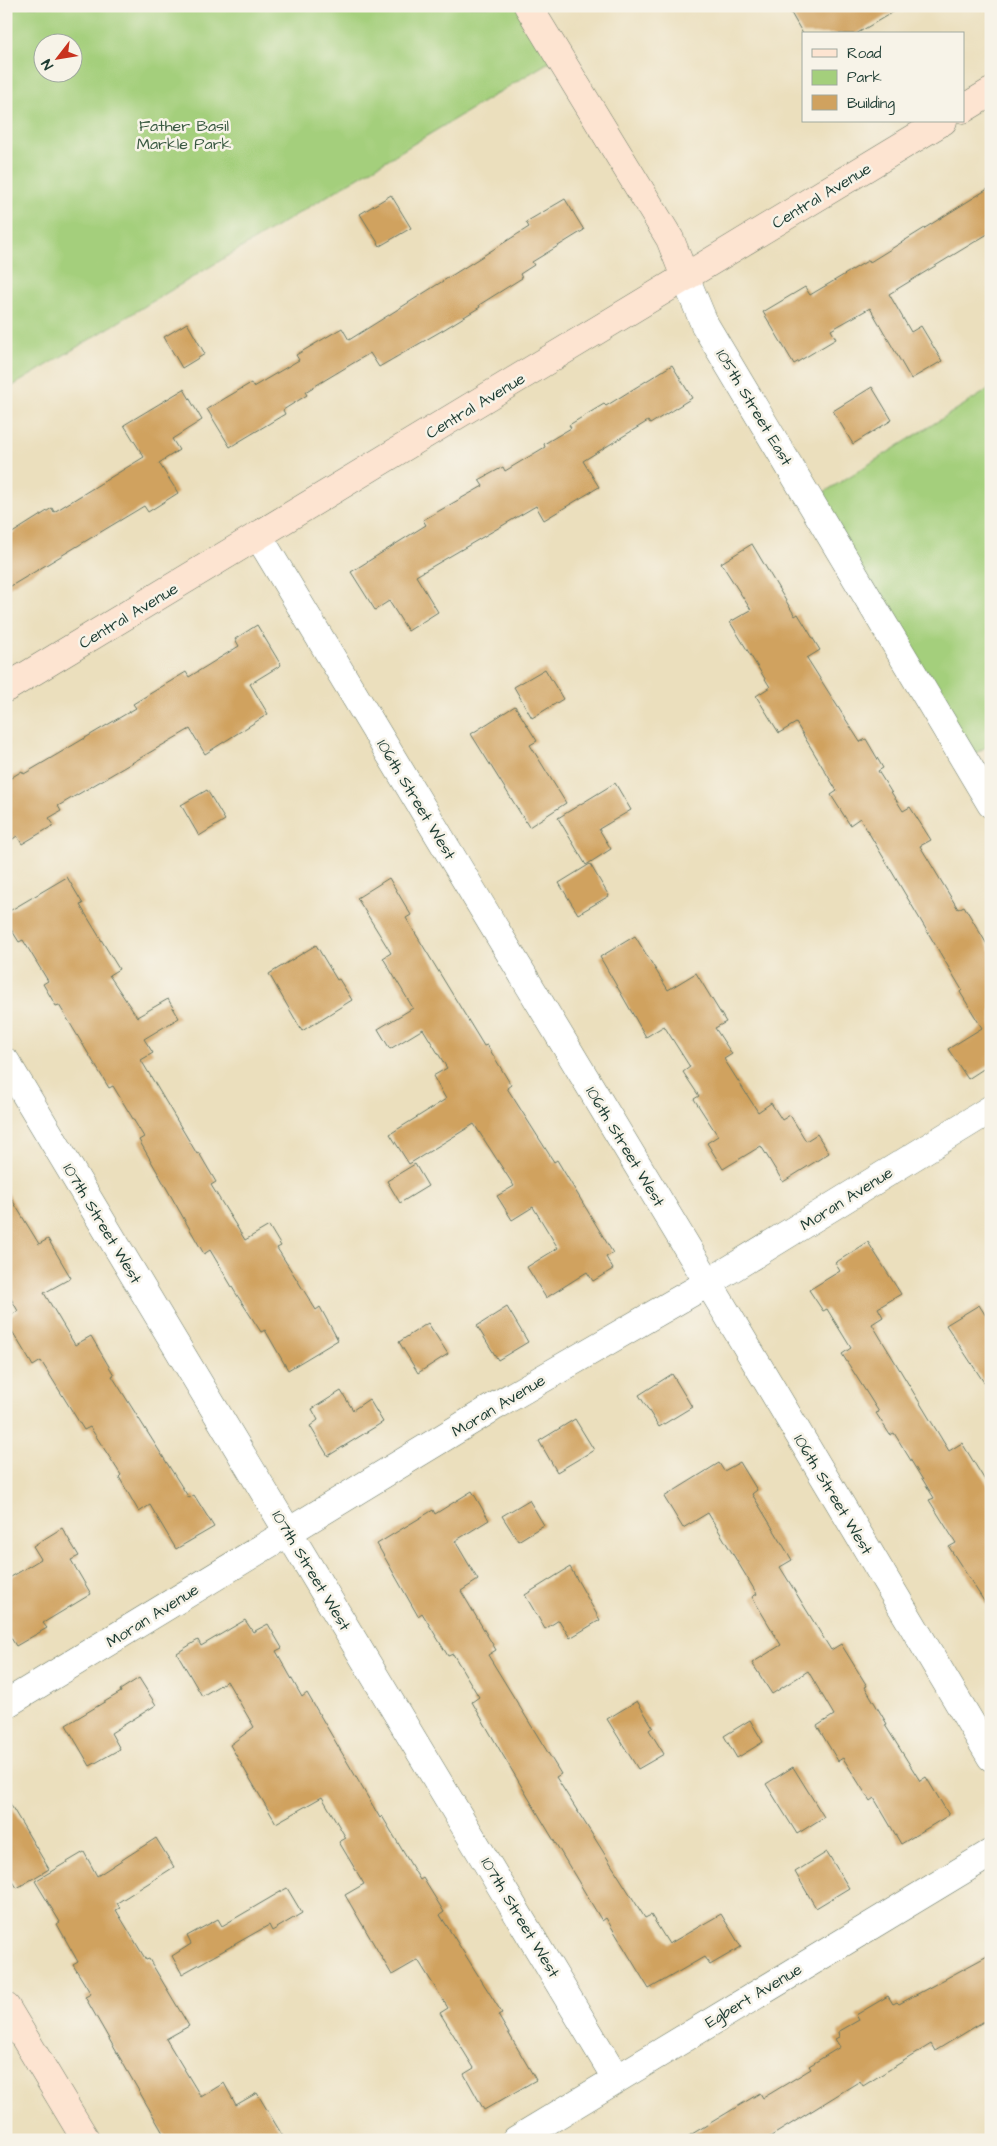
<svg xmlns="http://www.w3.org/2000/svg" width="997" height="2146" viewBox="0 0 997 2146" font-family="'Architects Daughter',sans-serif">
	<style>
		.green { fill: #a4cf7c; stroke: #628658; fill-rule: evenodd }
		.building { fill: #d0a25f }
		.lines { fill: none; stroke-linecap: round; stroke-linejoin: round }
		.street-casing { stroke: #667664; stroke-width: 29 }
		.secondary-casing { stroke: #667664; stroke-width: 29 }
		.street { stroke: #fff; stroke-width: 28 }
		.secondary { stroke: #fde4d1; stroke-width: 28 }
		.labels { text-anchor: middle; stroke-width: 5; stroke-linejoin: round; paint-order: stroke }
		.park-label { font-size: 16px; fill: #3a5a42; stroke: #f7f3e8 }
		.street-label { font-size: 16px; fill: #1f3d34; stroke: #f7f3e8 }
	</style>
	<rect width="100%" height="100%" fill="#f7f3e8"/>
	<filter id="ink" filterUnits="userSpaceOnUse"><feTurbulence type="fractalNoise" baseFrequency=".02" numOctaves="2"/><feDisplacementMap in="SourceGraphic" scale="10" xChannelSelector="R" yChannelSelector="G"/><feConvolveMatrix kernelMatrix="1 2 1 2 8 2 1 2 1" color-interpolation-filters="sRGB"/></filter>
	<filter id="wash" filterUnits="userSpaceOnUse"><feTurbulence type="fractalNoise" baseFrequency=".0096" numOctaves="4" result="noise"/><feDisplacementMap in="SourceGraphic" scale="20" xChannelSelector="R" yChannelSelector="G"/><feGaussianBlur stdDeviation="1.12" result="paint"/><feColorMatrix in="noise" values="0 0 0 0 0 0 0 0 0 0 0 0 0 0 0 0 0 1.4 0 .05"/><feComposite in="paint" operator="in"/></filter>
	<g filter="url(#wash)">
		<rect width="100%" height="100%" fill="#ebdfbd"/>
		<g class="green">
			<path d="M6,6H528L559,56L6,390ZM42,42H72V72H42Z"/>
			<polygon points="991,388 991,744 964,760 810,501"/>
		</g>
		<g id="blocks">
			<g class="building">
				<polygon points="787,6 903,6 856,34 803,34"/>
				<polygon points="991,187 991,232 889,294 911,332 921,326 942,361 911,379 870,308 831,330 836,339 794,364 763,312 805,287 810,295 869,260 870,262"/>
				<polygon points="391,195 411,228 380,246 360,214"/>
				<polygon points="565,199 584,230 532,262 534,265 520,274 522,278 479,305 480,307 443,330 379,367 370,353 305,392 307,395 283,410 285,414 230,447 207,409 251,383 253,387 299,360 296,355 342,328 349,340 529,227 526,222"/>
				<polygon points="187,323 205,354 182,368 164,337"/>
				<polygon points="672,365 692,398 650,424 648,421 583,461 599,487 544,520 536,506 416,576 438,612 408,631 389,601 375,610 351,572 426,525 423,520 483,486 479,480 503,467 505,471 545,447 544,444 571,428 569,425 604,404 606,406"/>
				<polygon points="872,387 892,420 853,444 833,411"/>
				<polygon points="184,389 202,420 172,439 179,450 159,463 178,493 148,512 144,506 6,589 6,537 52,508 54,512 144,457 124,425"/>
				<polygon points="752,544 795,616 798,614 820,650 807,658 860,742 866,739 883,768 878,771 903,811 910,807 931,840 920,846 958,909 964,906 991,951 991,1064 968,1079 948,1049 982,1028 960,992 962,990 860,818 850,825 831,795 837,791 796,723 779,733 756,696 770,687 730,622 751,610 721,563"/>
				<polygon points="257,625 281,665 250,684 268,714 205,754 190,729 58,806 61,811 49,818 54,825 22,844 17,836 6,844 6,781 22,771 24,774 136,708 133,704 186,672 189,677 239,646 235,639"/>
				<polygon points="545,669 563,699 532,718 514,687"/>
				<polygon points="515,706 537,741 530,745 566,803 529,827 471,734"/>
				<polygon points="615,783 631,810 599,829 611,849 586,865 558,818"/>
				<polygon points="207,790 225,820 199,836 181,805"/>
				<polygon points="590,864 609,896 578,914 559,883"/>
				<polygon points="67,877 83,904 80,905 119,969 109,975 137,1017 168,999 179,1018 144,1039 153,1053 141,1060 197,1154 199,1153 216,1182 211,1185 245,1240 269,1226 281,1246 277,1248 316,1310 320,1307 338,1340 288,1370 265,1330 261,1332 235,1292 210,1250 204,1254 139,1140 144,1137 113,1086 109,1088 59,1005 56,1006 43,984 48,981 23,940 19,942 6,921 6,913"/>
				<polygon points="389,878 411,915 406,918 484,1046 487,1045 511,1085 507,1088 554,1162 557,1160 613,1253 606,1257 613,1269 593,1281 587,1272 546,1298 527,1267 558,1248 533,1207 512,1220 497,1196 514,1186 474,1124 409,1164 390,1134 446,1099 433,1076 447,1068 423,1029 390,1049 378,1029 413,1008 383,958 391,953 357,898"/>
				<polygon points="635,936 668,990 696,973 726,1022 715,1028 732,1054 724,1059 758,1112 771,1103 782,1120 790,1115 806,1141 817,1134 829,1153 783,1182 761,1146 723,1169 707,1143 718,1136 694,1099 699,1096 683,1072 690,1067 664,1026 646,1037 600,957"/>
				<polygon points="316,945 337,980 339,979 352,1000 302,1031 269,974"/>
				<polygon points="415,1164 428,1186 400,1203 387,1181"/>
				<polygon points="6,1190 39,1244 48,1239 71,1278 44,1293 75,1345 91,1336 114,1375 112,1376 189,1498 194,1495 214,1527 176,1549 150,1505 139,1512 119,1477 121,1475 90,1427 84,1430 41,1361 33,1366 6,1321 6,1318 18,1311 6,1290"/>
				<polygon points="868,1242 901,1294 878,1308 883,1317 872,1324 949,1451 962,1443 991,1490 991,1612 949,1547 956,1543 929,1500 934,1498 894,1433 890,1435 876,1413 879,1412 842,1354 851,1348 827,1309 823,1311 809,1290 840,1271 835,1263"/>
				<polygon points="979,1305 991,1324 991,1393 946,1325"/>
				<polygon points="507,1307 528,1342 498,1360 477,1326"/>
				<polygon points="428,1323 448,1354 418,1373 399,1342"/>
				<polygon points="672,1374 692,1407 659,1427 639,1395"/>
				<polygon points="341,1391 353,1410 369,1399 383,1422 328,1456 310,1426 318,1420 312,1409"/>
				<polygon points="575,1419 594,1450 557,1472 539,1441"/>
				<polygon points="740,1462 757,1490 752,1494 792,1560 780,1567 831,1650 841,1644 867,1686 865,1687 887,1724 885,1725 920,1781 926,1777 949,1815 901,1844 874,1798 870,1801 843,1758 838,1761 817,1726 834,1715 808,1671 772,1694 752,1663 781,1645 752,1597 757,1594 708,1513 683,1528 664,1497 719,1463 724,1471"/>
				<polygon points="472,1491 489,1520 455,1541 478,1580 461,1591 496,1650 488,1655 561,1774 556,1777 645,1918 651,1915 669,1944 721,1914 741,1947 710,1965 704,1957 649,1989 606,1918 602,1921 501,1752 472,1702 479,1697 453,1654 448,1656 422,1613 418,1616 377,1544 433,1510 435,1514"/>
				<polygon points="529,1500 544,1525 518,1541 502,1516"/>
				<polygon points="62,1528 79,1556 71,1560 91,1594 43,1623 47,1628 16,1646 6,1630 6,1580 41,1559 33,1546"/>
				<polygon points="570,1567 600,1620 570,1638 559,1620 545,1629 525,1595"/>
				<polygon points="245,1620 253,1632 268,1624 282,1648 276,1651 302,1697 307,1693 380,1818 382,1816 420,1880 423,1878 444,1912 440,1915 502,2013 498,2015 536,2080 484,2110 464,2074 474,2068 440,2013 448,2008 418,1960 392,1975 345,1895 364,1884 339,1842 346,1838 322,1797 276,1823 230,1745 254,1727 227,1681 202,1696 177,1653 198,1640 201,1646"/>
				<polygon points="139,1678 156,1705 111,1733 120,1749 90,1766 66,1725 121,1692 120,1690"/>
				<polygon points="637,1701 653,1727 649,1730 664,1754 638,1769 607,1719"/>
				<polygon points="750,1720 763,1742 737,1758 724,1736"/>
				<polygon points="793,1767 824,1817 797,1834 766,1784"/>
				<polygon points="6,1797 49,1869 17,1888 6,1870"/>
				<polygon points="156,1838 174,1867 117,1903 120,1908 116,1910 146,1960 149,1959 189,2026 166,2039 201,2097 224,2083 236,2105 257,2093 285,2140 167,2140 85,1997 91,1994 73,1965 78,1962 57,1924 60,1922 35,1881 84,1852 97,1876"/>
				<polygon points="827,1852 849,1888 816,1908 795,1872"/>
				<polygon points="287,1888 302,1913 272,1931 269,1925 182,1974 172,1956 191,1944 187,1936 218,1919 222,1926"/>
				<polygon points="991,1954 991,2017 935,2051 931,2044 863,2086 860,2081 765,2140 682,2140 760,2093 763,2098 811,2069 809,2066 840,2047 835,2039 839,2037 838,2032 859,2020 856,2015 888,1996 893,2004 897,2002 899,2004"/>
			</g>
		</g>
	</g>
	<g filter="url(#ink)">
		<use href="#blocks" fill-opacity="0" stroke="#667664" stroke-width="1"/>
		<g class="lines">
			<g class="street-casing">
				<g id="street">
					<polyline points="685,277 705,325 991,804"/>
					<polyline points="259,537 726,1312 991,1757"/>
					<polyline points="6,1062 616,2078"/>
					<polyline points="6,1704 492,1408 708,1283 991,1109"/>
					<polyline points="516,2140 991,1853"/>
				</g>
			</g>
			<g class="secondary-casing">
				<g id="secondary">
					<polyline points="528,6 670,239 685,277"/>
					<polyline points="963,109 991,92"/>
					<polyline points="6,688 943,121"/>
					<polyline points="6,2007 86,2140"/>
				</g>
			</g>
			<use href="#street" class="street"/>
			<use href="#secondary" class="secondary"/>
		</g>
	</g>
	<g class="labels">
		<g class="park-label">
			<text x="184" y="131">Father Basil<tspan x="184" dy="18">Markle Park</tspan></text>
		</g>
		<g class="street-label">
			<text transform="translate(821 195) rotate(-31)" y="6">Central Avenue</text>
			<text transform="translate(475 405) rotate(-31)" y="6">Central Avenue</text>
			<text transform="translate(755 407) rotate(59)" y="6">105th Street East</text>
			<text transform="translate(128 615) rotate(-31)" y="6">Central Avenue</text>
			<text transform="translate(417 799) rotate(59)" y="6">106th Street West</text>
			<text transform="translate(626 1146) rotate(59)" y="6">106th Street West</text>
			<text transform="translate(846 1198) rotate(-32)" y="6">Moran Avenue</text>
			<text transform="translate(103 1223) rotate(59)" y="6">107th Street West</text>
			<text transform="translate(498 1405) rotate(-31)" y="6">Moran Avenue</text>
			<text transform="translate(834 1494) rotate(59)" y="6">106th Street West</text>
			<text transform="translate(312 1570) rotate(59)" y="6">107th Street West</text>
			<text transform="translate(152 1615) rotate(-32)" y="6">Moran Avenue</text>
			<text transform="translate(521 1917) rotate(59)" y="6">107th Street West</text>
			<text transform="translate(753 1995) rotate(-31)" y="6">Egbert Avenue</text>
		</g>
	</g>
	<rect width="997" height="2146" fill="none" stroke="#f7f3e8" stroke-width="25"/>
	<rect x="802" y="32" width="162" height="90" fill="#f7f3e8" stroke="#a1aaa0"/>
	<rect x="812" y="49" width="25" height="8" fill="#fde4d1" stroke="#a1aaa0"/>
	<text x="847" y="58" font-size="15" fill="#1f3d34">Road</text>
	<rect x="812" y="70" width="25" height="15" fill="#a4cf7c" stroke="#a1aaa0"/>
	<text x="847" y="82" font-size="15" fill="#1f3d34">Park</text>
	<rect x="812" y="95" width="25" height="15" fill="#d0a25f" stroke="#a1aaa0"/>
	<text x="847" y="108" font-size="15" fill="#1f3d34">Building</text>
	<g transform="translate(58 58) rotate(239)"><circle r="24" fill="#f7f3e8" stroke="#a1aaa0"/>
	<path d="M0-4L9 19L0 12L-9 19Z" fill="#c8321e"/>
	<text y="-8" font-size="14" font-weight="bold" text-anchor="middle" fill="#1f3d34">N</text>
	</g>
</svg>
